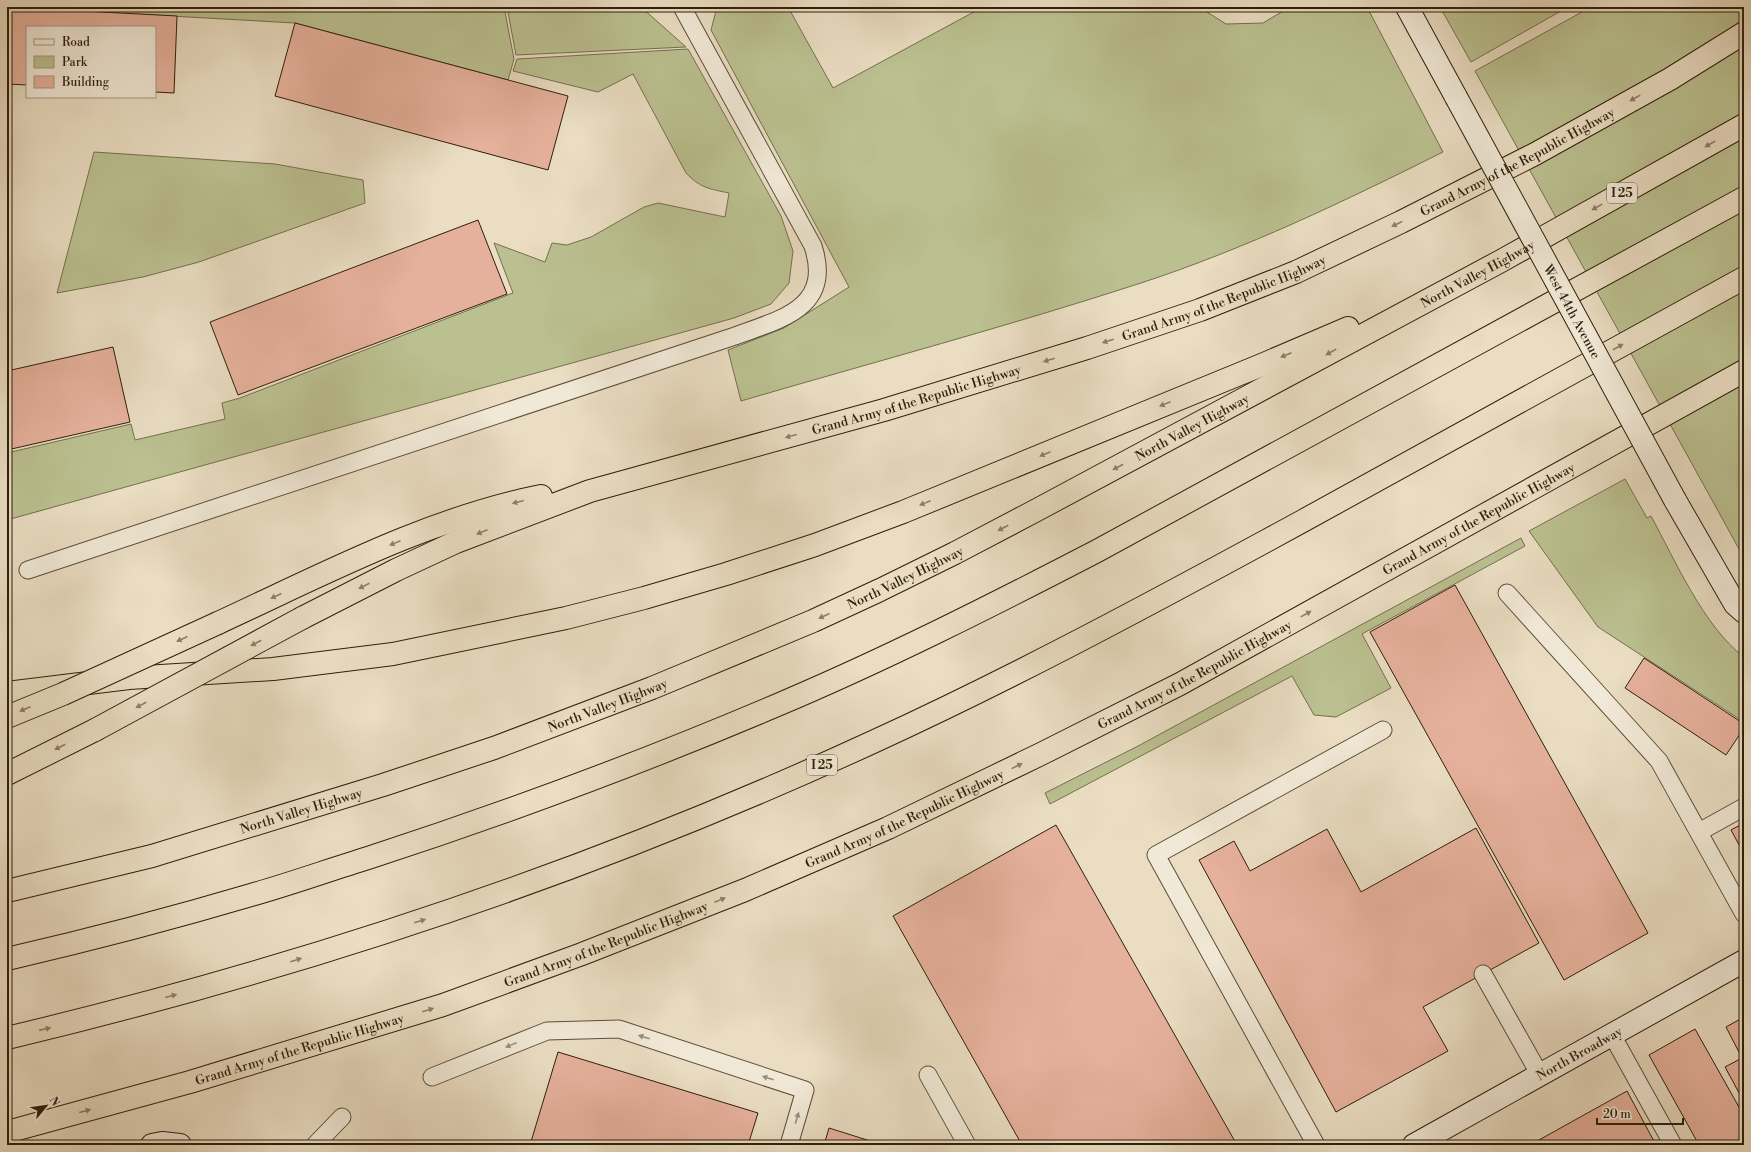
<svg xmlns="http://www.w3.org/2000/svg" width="1751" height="1152" viewBox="0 0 1751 1152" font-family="'Libre Bodoni',serif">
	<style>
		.green { fill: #bbc090; stroke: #74704e }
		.building { fill: #e6b19c; stroke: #2d1f0b }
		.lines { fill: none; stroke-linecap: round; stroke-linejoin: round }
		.lane-casing { stroke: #5c4e39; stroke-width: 19 }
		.secondary-casing { stroke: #2d1f0b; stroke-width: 24 }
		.highway-casing { stroke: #2d1f0b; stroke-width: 24 }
		.lane { stroke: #f1e9d7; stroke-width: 17 }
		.secondary { stroke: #f1e9d7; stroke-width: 22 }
		.highway { stroke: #eaddc2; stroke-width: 22 }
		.secondary-bridge-casing { stroke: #2d1f0b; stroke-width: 24; stroke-linecap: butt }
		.highway-bridge-casing { stroke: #2d1f0b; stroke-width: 24; stroke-linecap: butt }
		.secondary-bridge { stroke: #f1e9d7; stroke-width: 22 }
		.highway-bridge { stroke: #eaddc2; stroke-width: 22 }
		.oneway { fill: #8c7e66 }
		.oneway2 { fill: #998e7b }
		.labels { text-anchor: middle; stroke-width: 3; stroke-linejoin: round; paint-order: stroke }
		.shield { fill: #f1e9d7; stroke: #685c48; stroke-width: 1 }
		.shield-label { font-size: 12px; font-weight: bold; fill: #2d1f0b }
		.street-label { font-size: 13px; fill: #2d1f0b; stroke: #f1e9d7 }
	</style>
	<rect width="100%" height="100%" fill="#eaddc2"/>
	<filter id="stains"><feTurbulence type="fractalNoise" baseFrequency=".005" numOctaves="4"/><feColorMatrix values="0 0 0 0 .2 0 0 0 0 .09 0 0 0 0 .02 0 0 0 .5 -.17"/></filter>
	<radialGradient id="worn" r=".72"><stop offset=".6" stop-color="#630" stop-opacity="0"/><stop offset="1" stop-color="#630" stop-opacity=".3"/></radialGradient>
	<g class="green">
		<polygon points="10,7 504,7 514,59 508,80 295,23"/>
		<polygon points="507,7 641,7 686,47 516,55"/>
		<path d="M717,7H788L833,88L983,7H1199L1226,24L1263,23L1290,7H1367L1443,152C1345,201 1245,249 1141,283C1009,326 874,362 741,401L728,350L784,328L849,287L711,30Z"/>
		<polygon points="1440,7 1568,7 1471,62"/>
		<polygon points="1591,7 1744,7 1744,558 1475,71"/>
		<path d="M688,49L781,216L793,251L789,283L771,304L734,318L7,520V453L131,424L135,440L225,419L222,403L240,398L513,293L494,243L545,262L552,243L567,245L591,237L644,207L658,203L725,217L729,193C710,189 700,188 686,173L633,74L598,92L513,71L517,59Z"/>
		<polygon points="94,152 275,164 363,180 365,203 199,262 143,277 57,293"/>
		<path d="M1625,479L1647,518L1651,516C1675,560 1704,627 1744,657V722L1598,627L1529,531Z"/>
		<polygon points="1521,538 1525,546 1362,634 1391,688 1336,717 1314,715 1292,676 1050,804 1045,793 1140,745"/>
	</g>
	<g class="building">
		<polygon points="7,7 177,16 174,93 155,92 155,27 27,27 27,85 7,84"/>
		<polygon points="295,23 568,96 548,170 275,96"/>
		<polygon points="478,220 507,294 238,395 210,322"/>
		<polygon points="113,347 130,422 7,450 7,371"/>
		<polygon points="1455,585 1648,933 1564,980 1370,632"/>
		<polygon points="1644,658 1744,724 1744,728 1726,755 1625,688"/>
		<polygon points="1744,823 1744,854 1731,830"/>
		<polygon points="1056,825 1237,1145 1022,1145 893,916"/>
		<polygon points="1476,828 1539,943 1423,1007 1448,1051 1336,1112 1199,860 1234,841 1250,871 1327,829 1361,892"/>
		<polygon points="1744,1017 1744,1102 1725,1067 1742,1058 1726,1027"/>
		<polygon points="1695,1029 1744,1116 1744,1137 1729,1145 1699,1145 1649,1055"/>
		<polygon points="558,1052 758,1113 748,1145 530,1145"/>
		<polygon points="1627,1091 1656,1145 1530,1145"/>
		<polygon points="829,1128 883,1145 824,1145"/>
	</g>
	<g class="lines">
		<g class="lane-casing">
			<g id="lane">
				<path d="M28,570L735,336C781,319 833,308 813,246L682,7"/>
				<polyline points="1507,593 1659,761 1744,914"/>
				<polyline points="1699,832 1744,807"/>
				<polyline points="1483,974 1540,1075"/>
				<polyline points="1612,1035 1673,1145"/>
				<polyline points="928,1075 967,1145"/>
				<polyline points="432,1077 547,1031 619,1029 805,1090 789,1145"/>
				<polyline points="315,1145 342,1117"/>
				<polyline points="1316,1145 1156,855 1383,730"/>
			</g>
		</g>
		<g class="secondary-casing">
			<g id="secondary">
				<polyline points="1407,7 1456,97"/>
				<polyline points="1675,500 1735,604 1744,612"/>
				<polyline points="152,1145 162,1143 180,1145"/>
				<path id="s1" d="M1414,1145L1744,961"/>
			</g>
		</g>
		<g class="highway-casing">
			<g id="highway">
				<path id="s2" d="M302,618L396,570L456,542L590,491L884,410L1087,348L1200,310L1296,272L1401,222L1535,154L1670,79L1744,33"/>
				<path d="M218,623C322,575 427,519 541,496"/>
				<polyline points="7,693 129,678 273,669 393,654 566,618 644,598 726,574 815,545 903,512 1264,364 1348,328"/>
				<polyline points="7,774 95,730"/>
				<path id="s3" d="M7,891L152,856L383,785L494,748L652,688L813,621L880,590L955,553L1033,512L1501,261L1744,125"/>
				<path d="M7,959C89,940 170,919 251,895C290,884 329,870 368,858C506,813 641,763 775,706C884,660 991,606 1097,551L1744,198"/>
				<path d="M7,1038C305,967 596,870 875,741C1008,680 1137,611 1266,541C1426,454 1585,365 1744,278"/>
				<path id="s4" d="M7,1132L190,1082L443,1005L582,954L745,890L888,828L1041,754L1180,684L1744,371"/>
			</g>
		</g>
		<use href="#lane" class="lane"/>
		<use href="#secondary" class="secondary"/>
		<use href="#highway" class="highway"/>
		<g class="secondary-bridge-casing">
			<g id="secondary-bridge">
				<path id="s5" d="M1456,97L1675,500"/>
			</g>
		</g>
		<g class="highway-bridge-casing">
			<g id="highway-bridge">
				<polyline points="7,717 63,694 218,623"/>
				<polyline points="95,730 302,618"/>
			</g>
		</g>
		<use href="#secondary-bridge" class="secondary-bridge"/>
		<use href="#highway-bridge" class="highway-bridge"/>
	</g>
	<defs><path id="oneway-solid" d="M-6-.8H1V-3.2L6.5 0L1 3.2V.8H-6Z"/></defs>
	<g class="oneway">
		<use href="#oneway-solid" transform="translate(1635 98) rotate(151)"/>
		<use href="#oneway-solid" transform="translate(1710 144) rotate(151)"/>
		<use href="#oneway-solid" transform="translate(1597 207) rotate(151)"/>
		<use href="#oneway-solid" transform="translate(1397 224) rotate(154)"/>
		<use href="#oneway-solid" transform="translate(1108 341) rotate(162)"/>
		<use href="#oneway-solid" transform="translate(1618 347) rotate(-29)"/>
		<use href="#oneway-solid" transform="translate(1331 352) rotate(151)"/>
		<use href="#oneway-solid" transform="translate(1286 355) rotate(157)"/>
		<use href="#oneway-solid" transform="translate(1049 360) rotate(163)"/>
		<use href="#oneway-solid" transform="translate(1165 404) rotate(158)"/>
		<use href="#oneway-solid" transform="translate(791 436) rotate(165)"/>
		<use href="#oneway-solid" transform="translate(1045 454) rotate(157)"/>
		<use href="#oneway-solid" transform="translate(1118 467) rotate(152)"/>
		<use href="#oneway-solid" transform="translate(518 502) rotate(166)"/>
		<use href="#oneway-solid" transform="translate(925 503) rotate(158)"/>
		<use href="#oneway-solid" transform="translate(1003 528) rotate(152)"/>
		<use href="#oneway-solid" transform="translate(482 532) rotate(158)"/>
		<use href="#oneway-solid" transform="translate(395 543) rotate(158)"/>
		<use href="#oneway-solid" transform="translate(364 586) rotate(153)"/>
		<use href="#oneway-solid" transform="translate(276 596) rotate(155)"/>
		<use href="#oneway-solid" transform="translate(1306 614) rotate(-29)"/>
		<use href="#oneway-solid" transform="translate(824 616) rotate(156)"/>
		<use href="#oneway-solid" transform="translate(182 639) rotate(156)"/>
		<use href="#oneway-solid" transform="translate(256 643) rotate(152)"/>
		<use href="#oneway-solid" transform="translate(141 705) rotate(152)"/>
		<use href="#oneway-solid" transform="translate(25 709) rotate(157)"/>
		<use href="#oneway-solid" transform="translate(60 747) rotate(153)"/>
		<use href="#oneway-solid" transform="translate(1017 766) rotate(-26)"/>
		<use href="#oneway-solid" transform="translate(720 900) rotate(-22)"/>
		<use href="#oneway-solid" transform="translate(420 921) rotate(-18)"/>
		<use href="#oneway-solid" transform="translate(296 960) rotate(-18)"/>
		<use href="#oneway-solid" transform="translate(171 996) rotate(-15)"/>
		<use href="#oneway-solid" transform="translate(428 1010) rotate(-17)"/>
		<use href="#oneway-solid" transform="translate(45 1029) rotate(-13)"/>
		<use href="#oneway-solid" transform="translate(85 1111) rotate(-15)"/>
	</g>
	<g class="oneway2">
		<use href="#oneway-solid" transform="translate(644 1037) rotate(-162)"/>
		<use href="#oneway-solid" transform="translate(511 1045) rotate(158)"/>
		<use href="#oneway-solid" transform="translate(768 1078) rotate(-162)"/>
		<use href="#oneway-solid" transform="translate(797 1118) rotate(-74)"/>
	</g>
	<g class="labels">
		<g class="shield">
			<rect x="1607" y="183" width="30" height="20" rx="3"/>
			<rect x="807" y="755" width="30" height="20" rx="3"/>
		</g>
		<g class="shield-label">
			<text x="1622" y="197">I 25</text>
			<text x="822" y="769">I 25</text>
		</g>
		<g class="street-label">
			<text dy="5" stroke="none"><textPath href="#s2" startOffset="1302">Grand Army of the Republic Highway</textPath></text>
			<text dy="5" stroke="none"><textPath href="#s3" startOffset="1601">North Valley Highway</textPath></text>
			<text dy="5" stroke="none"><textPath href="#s2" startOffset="978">Grand Army of the Republic Highway</textPath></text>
			<text dy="5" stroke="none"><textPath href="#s5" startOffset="244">West 44th Avenue</textPath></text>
			<text dy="5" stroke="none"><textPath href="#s2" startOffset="654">Grand Army of the Republic Highway</textPath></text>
			<text dy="5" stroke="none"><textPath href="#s3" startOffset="1277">North Valley Highway</textPath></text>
			<text dy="5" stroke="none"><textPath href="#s4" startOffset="1600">Grand Army of the Republic Highway</textPath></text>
			<text dy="5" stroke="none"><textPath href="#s3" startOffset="953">North Valley Highway</textPath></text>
			<text dy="5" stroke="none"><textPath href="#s4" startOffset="1276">Grand Army of the Republic Highway</textPath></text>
			<text dy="5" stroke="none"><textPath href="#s3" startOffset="629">North Valley Highway</textPath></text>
			<text dy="5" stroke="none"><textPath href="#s3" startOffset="305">North Valley Highway</textPath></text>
			<text dy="5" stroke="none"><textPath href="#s4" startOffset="952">Grand Army of the Republic Highway</textPath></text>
			<text dy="5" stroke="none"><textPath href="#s4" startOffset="628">Grand Army of the Republic Highway</textPath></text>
			<text dy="5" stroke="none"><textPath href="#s4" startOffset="304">Grand Army of the Republic Highway</textPath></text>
			<text dy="5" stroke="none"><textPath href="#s1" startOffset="189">North Broadway</textPath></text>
		</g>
	</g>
	<rect width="1751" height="1152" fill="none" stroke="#eaddc2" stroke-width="24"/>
	<rect x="8" y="8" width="1735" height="1136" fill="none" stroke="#2d1f0b" stroke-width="2"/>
	<rect x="12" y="12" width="1727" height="1128" fill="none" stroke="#2d1f0b"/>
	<rect x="26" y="26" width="130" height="72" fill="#f1e9d7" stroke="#a39885"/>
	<rect x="34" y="39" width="20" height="6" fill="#f1e9d7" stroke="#a39885"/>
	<text x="62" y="46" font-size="12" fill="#2d1f0b">Road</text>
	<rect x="34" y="56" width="20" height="12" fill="#bbc090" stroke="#a39885"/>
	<text x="62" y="66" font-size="12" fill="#2d1f0b">Park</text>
	<rect x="34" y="76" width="20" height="12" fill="#e6b19c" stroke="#a39885"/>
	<text x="62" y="86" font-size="12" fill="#2d1f0b">Building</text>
	<g transform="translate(46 1106) rotate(61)" stroke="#f1e9d7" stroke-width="3" paint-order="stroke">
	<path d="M0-3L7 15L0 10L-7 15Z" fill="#2d1f0b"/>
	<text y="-6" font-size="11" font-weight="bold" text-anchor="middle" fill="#2d1f0b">N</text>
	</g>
	<path d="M1597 1118v6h86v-6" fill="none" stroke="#2d1f0b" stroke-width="2"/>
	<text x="1603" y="1118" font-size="12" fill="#2d1f0b" stroke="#f1e9d7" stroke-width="3" paint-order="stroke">20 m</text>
	<rect width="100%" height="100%" filter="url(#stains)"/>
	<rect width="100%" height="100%" fill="url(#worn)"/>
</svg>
